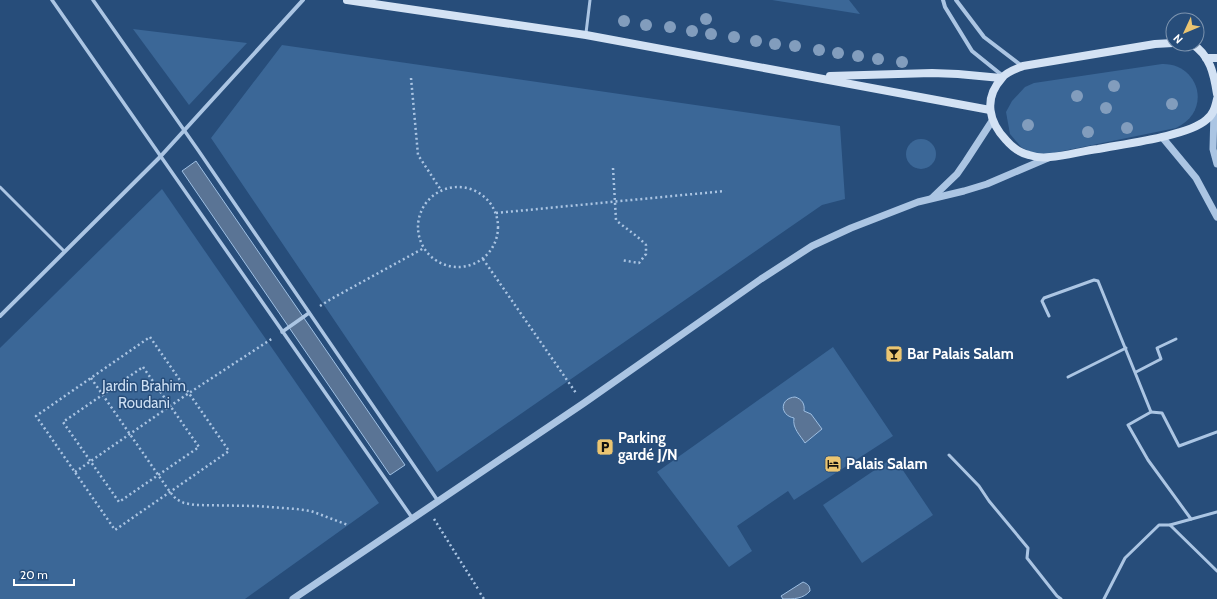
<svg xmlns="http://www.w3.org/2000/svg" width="1217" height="599" viewBox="0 0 1217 599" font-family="Cabin,sans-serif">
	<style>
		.green { fill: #3b6797; fill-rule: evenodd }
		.water { fill: #5a7495; stroke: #9fc0e4 }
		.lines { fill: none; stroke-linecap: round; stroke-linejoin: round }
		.path { stroke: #abc5e3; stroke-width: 2.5; stroke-dasharray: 2 3; stroke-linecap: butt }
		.service { stroke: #abc5e3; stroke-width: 3 }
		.pedestrian { stroke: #abc5e3; stroke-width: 3.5 }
		.minor { stroke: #abc5e3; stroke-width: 4 }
		.tertiary { stroke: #abc5e3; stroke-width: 7 }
		.secondary { stroke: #d3e2f4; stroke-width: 8 }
		.tree { fill: #829dbd }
		.labels { text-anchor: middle; stroke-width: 3; stroke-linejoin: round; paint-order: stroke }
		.poi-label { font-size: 15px; font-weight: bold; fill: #fff; stroke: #274d7a; text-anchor: start }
		.park-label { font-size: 15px; fill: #cddff3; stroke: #274d7a }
	</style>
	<rect width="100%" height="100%" fill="#274d7a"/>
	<g class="green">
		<polygon points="772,0 849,0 860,14"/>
		<polygon points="133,29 247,43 189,105"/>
		<polygon points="282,45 840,126 845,199 822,205 437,472 211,138"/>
		<path d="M1162,64C1199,63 1213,111 1176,128L1048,154L1032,153L1021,147L1010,134L1006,112L1012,101L1025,87L1034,83Z"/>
		<circle cx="921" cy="154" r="15"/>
		<polygon points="162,189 379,503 245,599 0,599 0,348"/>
		<path d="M833,347L893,436L794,500L788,491L737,526L752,551L729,567L657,472ZM792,397L801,400L804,406L803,411L811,414L822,429L805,443L795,429L793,422L794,418L786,400Z"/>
		<polygon points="894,457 933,515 862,563 823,505"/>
	</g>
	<g class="water">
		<polygon points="196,161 405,465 390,475 182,171"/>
		<path d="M795,397C802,399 805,404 804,411L811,414L822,429L805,443C800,435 792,428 794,418C779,415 780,398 795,397Z"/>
		<path d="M803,582C808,584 810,586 810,591C803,599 794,599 783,599L781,596Z"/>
	</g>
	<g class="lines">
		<g class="path">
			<polyline points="411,78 418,155 441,190"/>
			<path d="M613,168L616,220C626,229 637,235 646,245V254L639,263L621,260"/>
			<circle cx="458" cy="227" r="40"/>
			<polyline points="496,213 725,191"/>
			<polyline points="483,259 576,393"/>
			<polyline points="320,306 331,299 424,248"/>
			<polygon points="150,337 229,451 115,530 36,416"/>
			<polygon points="143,367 199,447 119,502 63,422"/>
			<polyline points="91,378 170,492 176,499 184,503 195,505 256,506 296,509 311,511 348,525"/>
			<polyline points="75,472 189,393 273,338"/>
			<polyline points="434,519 478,589"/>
			<polyline points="480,593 484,599"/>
		</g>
		<g class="service">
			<polyline points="586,33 590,0"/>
			<polyline points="0,187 64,251"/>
			<polyline points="1049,316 1042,301 1044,298 1094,280 1098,281 1151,412 1128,425 1148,460 1191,519"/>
			<polyline points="1136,372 1161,359 1157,348 1176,339"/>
			<polyline points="1068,377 1126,348"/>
			<polyline points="1151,412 1162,413 1179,446 1217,432"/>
			<polyline points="949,455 979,486 989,501 1028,548 1027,558 1057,596 1061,599"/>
			<polyline points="1170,525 1217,571"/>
			<polyline points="1104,599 1125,558 1159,525 1170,525 1217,512"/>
		</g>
		<g class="pedestrian">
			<polyline points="52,0 413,519"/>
			<polyline points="93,0 198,150 438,501"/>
			<polyline points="282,332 309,313"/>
		</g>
		<g class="minor">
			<polyline points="943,0 945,7 972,51 1003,76"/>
			<polyline points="956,0 984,37 1022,66"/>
			<polyline points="0,316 160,157 303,0"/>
		</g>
		<g class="tertiary">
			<polyline points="1214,111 1213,149 1217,164"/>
			<polyline points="1162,137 1196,178 1217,217"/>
			<polyline points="932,198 957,174 966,161 992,121"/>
			<polyline points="293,599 584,403 761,279 812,246 851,228 918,202 964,191 987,184 1048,158"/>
		</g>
		<g class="secondary">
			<polyline points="347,0 586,35 990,110"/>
			<path d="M1173,43L1155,44L1023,66C1016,69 1006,72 1002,78C983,99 989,122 1006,140C1012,147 1020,153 1029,155C1035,157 1044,158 1050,157C1066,156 1082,151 1098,149C1123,144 1188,136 1206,120C1213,115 1215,108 1217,99"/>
			<path d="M1192,44C1210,55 1214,74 1217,94"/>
			<polyline points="1206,58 1217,58"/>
			<polyline points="830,76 932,73 958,74 1001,78"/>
		</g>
	</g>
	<g class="tree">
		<circle cx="706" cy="19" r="6"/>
		<circle cx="624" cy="21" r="6"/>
		<circle cx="646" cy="25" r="6"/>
		<circle cx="670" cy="27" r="6"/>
		<circle cx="692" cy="31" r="6"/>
		<circle cx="711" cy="34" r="6"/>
		<circle cx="734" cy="37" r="6"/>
		<circle cx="756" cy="41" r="6"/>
		<circle cx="775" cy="44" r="6"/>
		<circle cx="795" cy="46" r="6"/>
		<circle cx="819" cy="50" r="6"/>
		<circle cx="838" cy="53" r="6"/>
		<circle cx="858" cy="56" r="6"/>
		<circle cx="878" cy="59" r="6"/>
		<circle cx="902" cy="62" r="6"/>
		<circle cx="1114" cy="86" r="6"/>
		<circle cx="1077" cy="96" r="6"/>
		<circle cx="1172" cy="104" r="6"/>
		<circle cx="1106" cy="108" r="6"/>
		<circle cx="1028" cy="125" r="6"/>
		<circle cx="1127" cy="128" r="6"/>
		<circle cx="1088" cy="132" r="6"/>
	</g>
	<defs>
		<g id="bar-square" transform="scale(0.9)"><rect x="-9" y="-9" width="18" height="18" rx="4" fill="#ebc571" stroke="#274d7a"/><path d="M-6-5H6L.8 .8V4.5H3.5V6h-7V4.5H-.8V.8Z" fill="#111"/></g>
		<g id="parking-square" transform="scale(0.9)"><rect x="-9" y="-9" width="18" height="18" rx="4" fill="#ebc571" stroke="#274d7a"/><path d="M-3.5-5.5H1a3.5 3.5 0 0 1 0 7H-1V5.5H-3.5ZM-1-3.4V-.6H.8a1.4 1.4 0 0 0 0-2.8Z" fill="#111"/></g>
		<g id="hotel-square" transform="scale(0.9)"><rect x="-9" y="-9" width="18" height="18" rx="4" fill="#ebc571" stroke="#274d7a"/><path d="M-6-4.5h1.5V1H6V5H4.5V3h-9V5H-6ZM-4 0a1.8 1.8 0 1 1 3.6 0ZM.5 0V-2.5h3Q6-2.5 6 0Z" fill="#111"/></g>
	</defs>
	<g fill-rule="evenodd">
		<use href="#bar-square" x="894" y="354"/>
		<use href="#parking-square" x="605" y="447"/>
		<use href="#hotel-square" x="833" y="464"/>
	</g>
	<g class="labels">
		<g class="poi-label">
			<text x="907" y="359">Bar Palais Salam</text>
			<text x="618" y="443">Parking<tspan x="618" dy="17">gardé J/N</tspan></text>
			<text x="846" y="469">Palais Salam</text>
		</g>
		<g class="park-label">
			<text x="144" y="391">Jardin Brahim<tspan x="144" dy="17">Roudani</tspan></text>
		</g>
	</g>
	<g transform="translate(1185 32) rotate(226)"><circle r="19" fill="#274d7a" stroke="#7d94af"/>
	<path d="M0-3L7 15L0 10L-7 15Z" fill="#ebc571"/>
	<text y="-6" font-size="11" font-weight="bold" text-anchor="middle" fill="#ffffff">N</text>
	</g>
	<path d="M14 579v6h60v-6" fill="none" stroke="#ffffff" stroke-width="2"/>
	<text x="20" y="579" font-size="12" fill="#ffffff" stroke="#274d7a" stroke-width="3" paint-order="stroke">20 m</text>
</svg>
